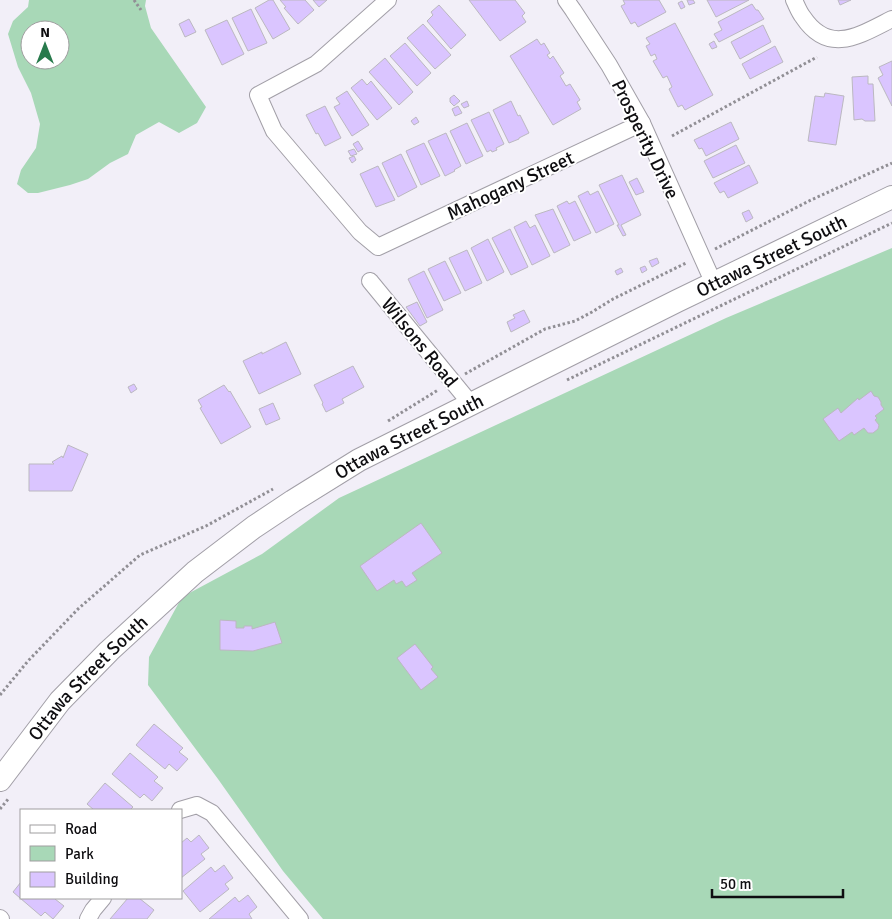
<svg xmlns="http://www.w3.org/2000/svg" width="892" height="919" viewBox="0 0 892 919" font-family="Signika,sans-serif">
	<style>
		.green { fill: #a8d8b7; fill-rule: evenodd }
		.building { fill: #dac5ff; stroke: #bbb8c0 }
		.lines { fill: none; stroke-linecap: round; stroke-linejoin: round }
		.street-casing { stroke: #a29fa7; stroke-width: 18 }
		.secondary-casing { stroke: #a29fa7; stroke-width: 24 }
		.path { stroke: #918f95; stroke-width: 3; stroke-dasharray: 2.5 2.5; stroke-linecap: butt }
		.street { stroke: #fff; stroke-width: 16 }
		.secondary { stroke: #fff; stroke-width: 22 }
		.labels { text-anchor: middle; stroke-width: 4; stroke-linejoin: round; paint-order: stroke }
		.street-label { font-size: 19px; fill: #0e0d10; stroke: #fff }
	</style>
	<rect width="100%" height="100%" fill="#f2eff8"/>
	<g class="green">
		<path d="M29,0H146L145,6L151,28L206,107L197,123L179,133L159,122L136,135L128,154L110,163L88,179L70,185L38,193H28L17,184L21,170L36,148L40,124L31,93L18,67L8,34L13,21L28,7ZM30,30H60V60H30Z"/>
		<polygon points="892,248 892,919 323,919 283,871 218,779 148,685 149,657 182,597 262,554 339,498 726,318"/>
	</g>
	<g class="building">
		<polygon points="269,0 273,0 290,29 273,39 255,8"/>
		<polygon points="280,0 305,0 314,10 298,24 284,8 286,7"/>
		<polygon points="313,0 327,0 319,7"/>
		<polygon points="469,0 515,0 525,13 522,16 526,22 500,41"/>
		<polygon points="623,0 659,0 666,12 638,27 635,22 631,24 621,6 625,4"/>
		<polygon points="687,0 693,0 695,3 689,5"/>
		<polygon points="707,0 749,0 716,17"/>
		<polygon points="838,0 851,0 840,5"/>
		<polygon points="682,1 685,7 681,9 678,3"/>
		<polygon points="752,4 756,10 758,10 764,19 719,42 714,34 722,30 718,22"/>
		<polygon points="439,5 466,35 451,49 427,21 433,15 431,12"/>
		<polygon points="251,9 267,43 248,51 232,18"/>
		<polygon points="189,19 196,32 185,37 179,24"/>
		<polygon points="227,20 244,54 222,65 205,30"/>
		<polygon points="675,23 713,95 685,110 682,105 678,107 669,89 672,87 667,76 663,78 653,61 657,59 655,54 651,56 646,46 650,44 646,38"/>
		<polygon points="423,24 451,55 435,69 407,38"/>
		<polygon points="763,25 771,42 740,59 731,42"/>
		<polygon points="537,39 541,45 544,43 550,53 547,55 550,59 553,56 564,73 560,76 566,86 570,84 580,100 577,102 581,109 553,125 510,56"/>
		<polygon points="714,41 717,47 712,49 709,44"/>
		<polygon points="405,43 431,73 417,86 390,56"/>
		<polygon points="775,46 783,62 750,79 742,64"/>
		<polygon points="385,58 413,92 399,105 369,72"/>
		<polygon points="892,61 892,106 878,78 883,75 879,67"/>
		<polygon points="868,76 868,84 873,84 875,121 865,121 862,119 854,120 852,77"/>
		<polygon points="362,79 367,85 371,81 392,108 377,120 351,88"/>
		<polygon points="347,91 369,125 352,136 334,107 340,104 336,98"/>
		<polygon points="825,93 844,96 836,145 808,141 815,96 824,97"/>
		<polygon points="454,95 460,101 454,106 450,102 450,98"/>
		<polygon points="467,101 469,106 464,108 461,104"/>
		<polygon points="511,101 518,116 520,115 529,133 519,138 519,139 509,143 493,110"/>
		<polygon points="325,106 341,138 325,146 318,133 316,134 306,115"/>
		<polygon points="458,106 462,113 455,116 452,109"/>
		<polygon points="489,112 504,144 496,148 497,150 492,152 491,150 487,152 471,120"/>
		<polygon points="416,117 419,122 414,125 411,121"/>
		<polygon points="731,122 739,139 706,156 702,148 699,149 694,140"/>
		<polygon points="467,123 483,156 466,164 450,131"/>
		<polygon points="446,133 461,166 454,170 455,171 445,176 428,141"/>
		<polygon points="358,141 363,149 358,152 353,144"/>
		<polygon points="424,143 440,176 421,185 406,151"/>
		<polygon points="736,145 745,163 713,178 704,161"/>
		<polygon points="354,149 357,154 351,156 348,151"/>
		<polygon points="401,154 417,187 398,197 382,163"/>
		<polygon points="354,156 356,160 352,163 349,158"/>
		<polygon points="749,165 758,183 728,198 724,191 720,193 714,183"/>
		<polygon points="378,166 395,200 376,207 360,174"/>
		<polygon points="622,175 641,215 621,225 626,235 623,236 617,225 619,225 599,185"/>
		<polygon points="637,178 644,192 636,195 629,182"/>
		<polygon points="588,191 590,195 598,191 614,224 596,233 578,196"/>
		<polygon points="567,201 569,204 575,201 591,233 574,241 557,206"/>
		<polygon points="553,209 570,245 554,253 535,215"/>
		<polygon points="749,210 753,218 746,222 742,213"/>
		<polygon points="526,221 530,228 535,225 550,256 532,265 514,227"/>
		<polygon points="510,229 528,267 511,275 492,238"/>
		<polygon points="488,239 504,272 487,281 471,248"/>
		<polygon points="467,250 482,283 465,291 449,258"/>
		<polygon points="657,258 659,263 652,267 649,261"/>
		<polygon points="445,261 461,293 444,301 428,269"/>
		<polygon points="645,266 647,270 642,273 640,268"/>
		<polygon points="621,268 623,272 617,275 615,271"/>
		<polygon points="424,271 443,310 427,318 408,279"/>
		<polygon points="417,302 427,322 420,326 406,307"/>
		<polygon points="524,310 530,322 511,332 507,322 515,318 513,315"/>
		<polygon points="286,342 301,374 259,394 243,361 262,352 262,354"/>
		<polygon points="353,366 364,387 342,399 344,403 326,412 322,404 323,403 314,385"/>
		<polygon points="134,384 137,389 131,393 128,387"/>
		<polygon points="224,385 229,392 230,391 251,427 221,444 200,408 202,407 198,400"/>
		<polygon points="871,391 874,396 878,397 881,402 881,405 884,409 875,416 877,418 875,420 879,425 878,429 873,433 868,433 864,428 854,435 852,432 839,441 823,419 838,408 841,413 858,398 859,400"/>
		<polygon points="273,403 280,419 266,425 259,409"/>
		<polygon points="68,445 88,454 72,491 29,491 29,464 54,464 52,462 62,456 63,458"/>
		<polygon points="421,523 442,553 412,573 417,580 406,587 402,581 396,584 394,580 377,591 360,566"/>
		<polygon points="220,620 236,621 236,628 244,628 244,626 252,626 252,629 275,622 282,643 253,651 220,650"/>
		<polygon points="415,644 433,667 431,669 438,677 421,690 397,658"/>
		<polygon points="154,724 183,748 179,752 188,759 177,771 169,764 165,769 136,745"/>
		<polygon points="130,753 158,777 154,781 163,788 152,801 144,794 140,798 112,774"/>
		<polygon points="105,783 133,807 130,810 94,810 87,804"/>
		<polygon points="199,835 209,848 201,854 205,859 181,878 181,843 187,838 191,842"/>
		<polygon points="224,865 233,878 225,884 229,889 200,912 183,891 211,867 215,872"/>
		<polygon points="21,882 21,898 57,898 55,899 64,906 53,919 45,912 41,916 13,892"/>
		<polygon points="248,895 257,907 249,914 252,919 209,919 235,897 239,902"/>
		<polygon points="128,898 139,898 154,910 147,919 110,919"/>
	</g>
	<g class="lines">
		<g class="street-casing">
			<g id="street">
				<polyline points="388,0 316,64 258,95 274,131 360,232 378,247 642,123"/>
				<polyline points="566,0 573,10 609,65 642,123 714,284"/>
				<path d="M794,0C797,6 799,12 803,17C829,56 860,35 892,19"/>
				<polyline points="370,281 471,404"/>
				<polyline points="180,810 197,805 212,813 300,919"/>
				<polyline points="0,918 1,919"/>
				<polyline points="88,919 93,910 103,898"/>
			</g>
		</g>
		<g class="secondary-casing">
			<g id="secondary">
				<path id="s1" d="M0,780L60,701L109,651L195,572L254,527L293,501L359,460L677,301L892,197"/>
			</g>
		</g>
		<g class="path">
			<polyline points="134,0 141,10"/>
			<polyline points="672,136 817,57"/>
			<polyline points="715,249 811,200 892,163"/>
			<polyline points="465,374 545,329 575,321 592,312 613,299 686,263"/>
			<polyline points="567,380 892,223"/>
			<polyline points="388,421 438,390"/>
			<polyline points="0,695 28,661 78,609 140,555 206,526 273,489"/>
			<polyline points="0,809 9,798"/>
		</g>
		<use href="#street" class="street"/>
		<use href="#secondary" class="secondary"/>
	</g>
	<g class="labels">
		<g class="street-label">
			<text transform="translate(646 139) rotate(64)" y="7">Prosperity Drive</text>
			<text transform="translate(510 185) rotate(-25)" y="7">Mahogany Street</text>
			<text dy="7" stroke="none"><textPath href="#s1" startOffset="945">Ottawa Street South</textPath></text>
			<text transform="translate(420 342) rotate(51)" y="7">Wilsons Road</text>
			<text dy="7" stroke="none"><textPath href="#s1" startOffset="540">Ottawa Street South</textPath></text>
			<text dy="7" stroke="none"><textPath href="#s1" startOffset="135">Ottawa Street South</textPath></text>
		</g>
	</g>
	<rect x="20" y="809" width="162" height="90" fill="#ffffff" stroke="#9f9e9f"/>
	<rect x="30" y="825" width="25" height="8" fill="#ffffff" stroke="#9f9e9f"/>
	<text x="65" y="834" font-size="15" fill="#0e0d10">Road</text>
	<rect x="30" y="846" width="25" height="15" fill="#a8d8b7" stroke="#9f9e9f"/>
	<text x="65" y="859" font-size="15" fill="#0e0d10">Park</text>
	<rect x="30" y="872" width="25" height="15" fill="#dac5ff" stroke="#9f9e9f"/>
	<text x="65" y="884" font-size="15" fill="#0e0d10">Building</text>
	<g transform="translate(45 45)"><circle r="24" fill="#ffffff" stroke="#9f9e9f"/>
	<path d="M0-4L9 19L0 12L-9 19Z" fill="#287a4c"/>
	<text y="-8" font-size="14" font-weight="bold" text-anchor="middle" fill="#0e0d10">N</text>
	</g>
	<path d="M712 889v8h131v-8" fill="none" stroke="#0e0d10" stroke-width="2.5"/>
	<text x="720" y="889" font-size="15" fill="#0e0d10" stroke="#ffffff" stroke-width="4" paint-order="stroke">50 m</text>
</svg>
